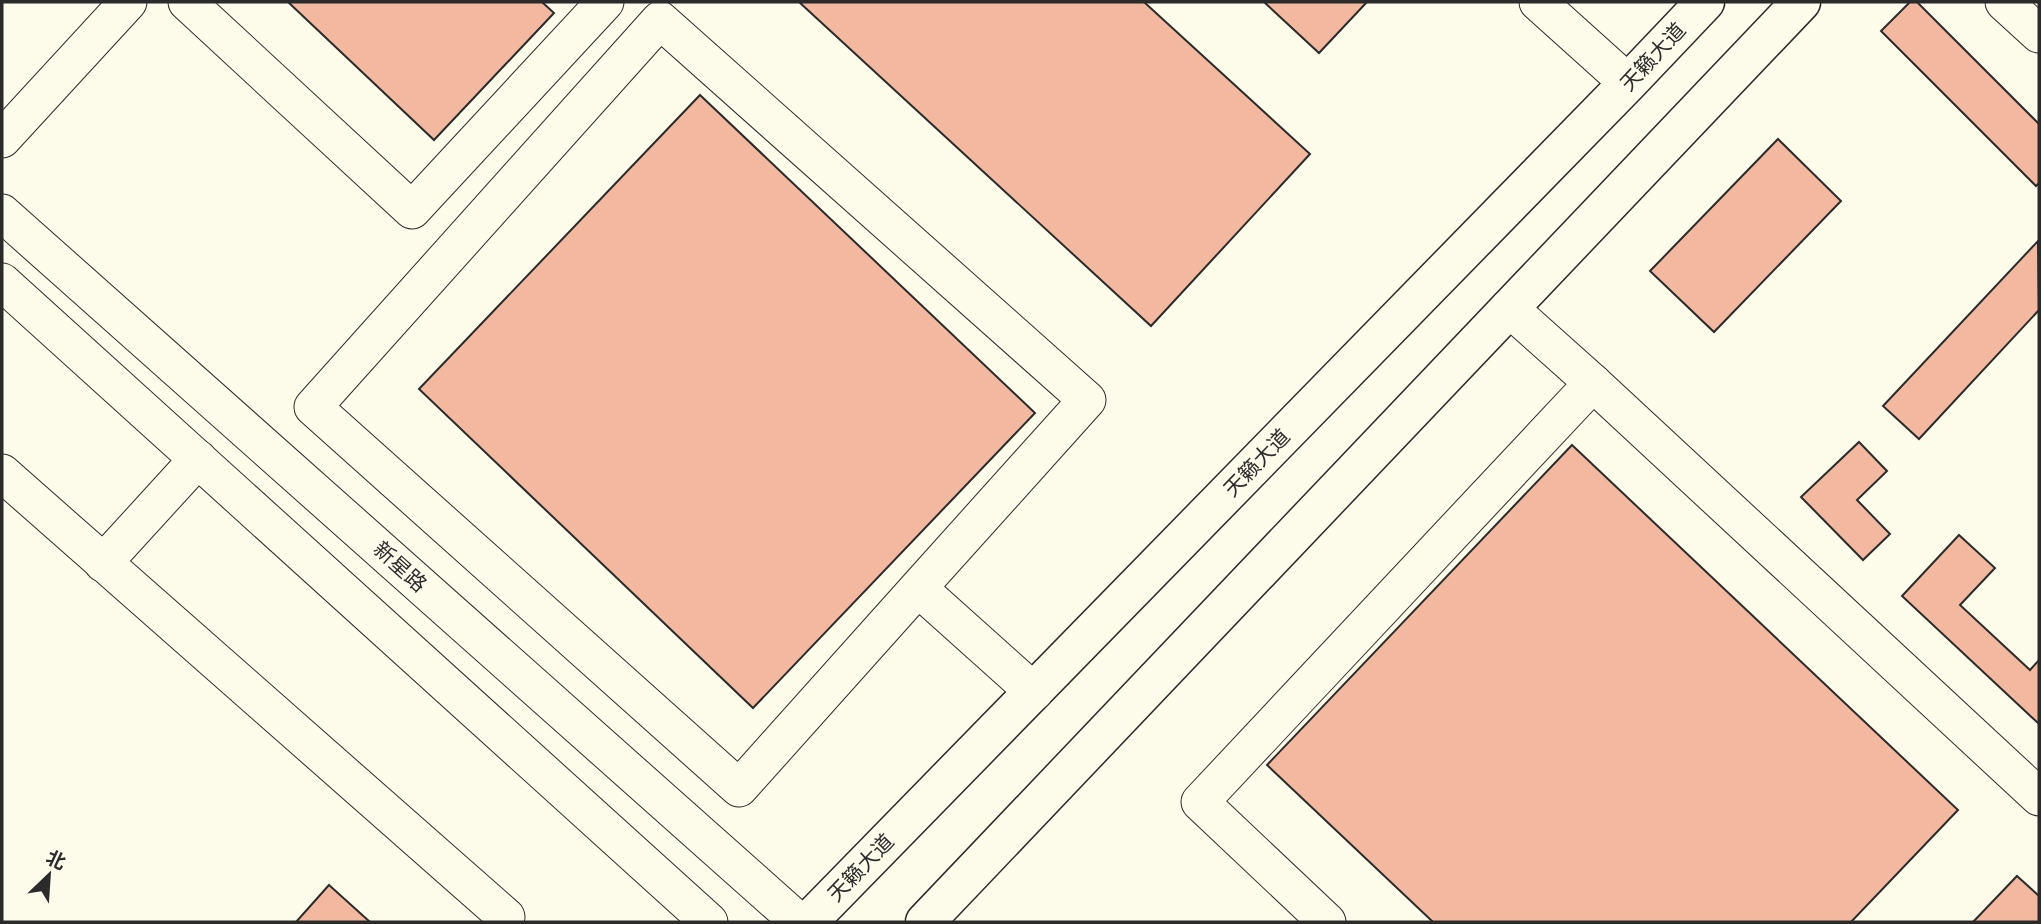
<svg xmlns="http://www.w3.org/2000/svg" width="2041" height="924" viewBox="0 0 2041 924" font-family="'Exo 2','Noto Sans SC',sans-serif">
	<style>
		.building { fill: #f2b8a0; stroke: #2b2b2b; stroke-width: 2 }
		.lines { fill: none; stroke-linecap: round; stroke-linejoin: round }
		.minor-casing { stroke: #2b2b2b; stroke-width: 39 }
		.major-casing { stroke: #2b2b2b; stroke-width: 41 }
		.minor { stroke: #fdfbea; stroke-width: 37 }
		.major { stroke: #fdfbea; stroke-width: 38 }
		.labels { text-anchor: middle; stroke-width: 5; stroke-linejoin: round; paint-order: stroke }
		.street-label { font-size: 21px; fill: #2b2b2b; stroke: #fdfbea }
	</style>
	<rect width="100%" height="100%" fill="#fdfbea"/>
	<g class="building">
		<polygon points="288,2 542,2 554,13 434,140"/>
		<polygon points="799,2 1144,2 1310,154 1151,326"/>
		<polygon points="1264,2 1367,2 1319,53"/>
		<polygon points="1910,2 1917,2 2039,124 2039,183 2036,186 1881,31"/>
		<polygon points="700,95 1035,413 753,708 419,389"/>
		<polygon points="1778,139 1841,201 1714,332 1650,271"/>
		<polygon points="2038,241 2039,310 1919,439 1883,406"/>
		<polygon points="1859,442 1887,471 1857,500 1890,534 1863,560 1801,497"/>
		<polygon points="1572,445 1958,810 1851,922 1433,922 1267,765"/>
		<polygon points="1959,535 1995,568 1960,605 2030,670 2039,660 2039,724 1902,596"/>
		<polygon points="2017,876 2039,896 2039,922 1973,922"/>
		<polygon points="329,885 370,922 296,922"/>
	</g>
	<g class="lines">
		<g class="minor-casing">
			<g id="minor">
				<polyline points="187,2 412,210 605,2"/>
				<polyline points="1538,2 1628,83"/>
				<polyline points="2004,2 2039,34"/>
				<polyline points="2,139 128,2"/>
				<polyline points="2,213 799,922"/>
				<polyline points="2,282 709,922"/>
				<polyline points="1509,308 1593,383"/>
				<polyline points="2,473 506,917 501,922"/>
				<polyline points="103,563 198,459"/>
				<polyline points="918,588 1087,400 660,20 313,407 739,788 918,588 1034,692"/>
				<polyline points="1327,922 1200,802 1593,383 2039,797"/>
			</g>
		</g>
		<g class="major-casing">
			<g id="major">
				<polyline points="808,922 1628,83 1705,2"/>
				<polyline points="925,922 1801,2"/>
			</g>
		</g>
		<use href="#minor" class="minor"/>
		<use href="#major" class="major"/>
	</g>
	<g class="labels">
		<g class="street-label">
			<text transform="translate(1653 57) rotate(-47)" y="7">天籁大道</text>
			<text transform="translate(1257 463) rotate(-46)" y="7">天籁大道</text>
			<text transform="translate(400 567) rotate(42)" y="7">新星路</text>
			<text transform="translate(861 868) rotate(-46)" y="7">天籁大道</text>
		</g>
	</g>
	<rect width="2041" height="924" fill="none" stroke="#2b2b2b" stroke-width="7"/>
	<g transform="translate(49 875) rotate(25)" stroke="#fdfbea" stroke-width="5" paint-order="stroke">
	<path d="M0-5L12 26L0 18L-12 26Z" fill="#2b2b2b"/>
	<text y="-10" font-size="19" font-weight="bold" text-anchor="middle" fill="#2b2b2b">北</text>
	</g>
</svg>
